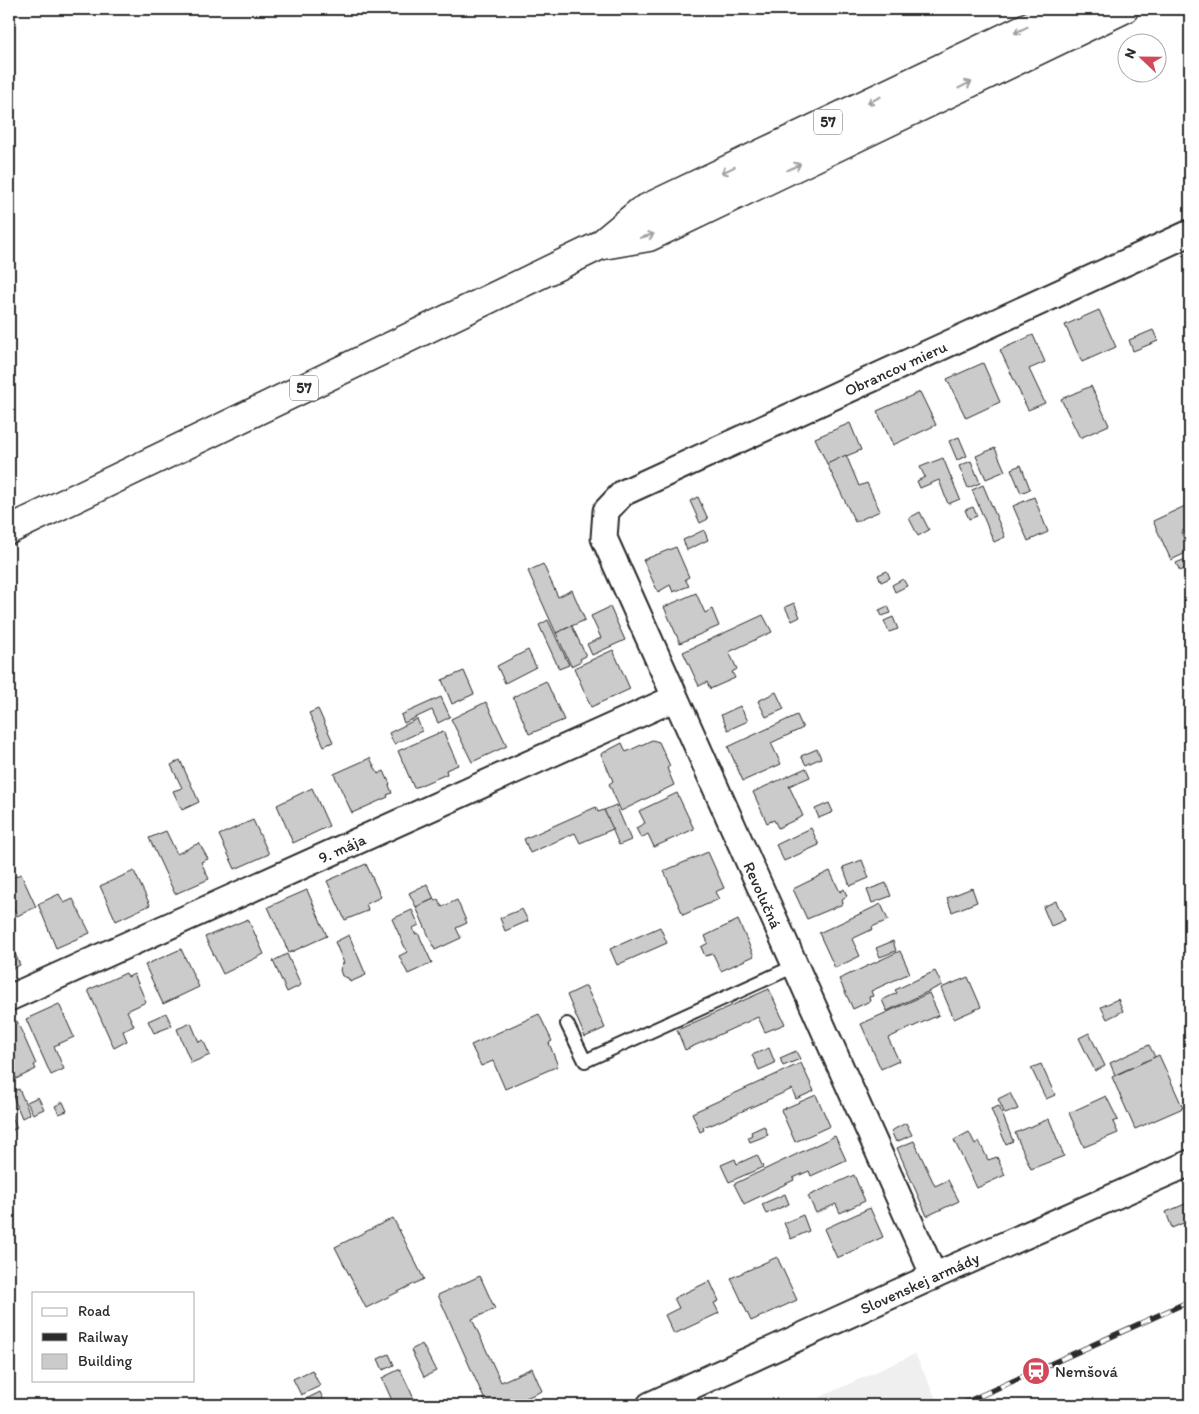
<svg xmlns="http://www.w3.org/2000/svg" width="1199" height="1414" viewBox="0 0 1199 1414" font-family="Itim,sans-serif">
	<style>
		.built { fill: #efefef }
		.building { fill: #cbcbcb; stroke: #2b2b2b }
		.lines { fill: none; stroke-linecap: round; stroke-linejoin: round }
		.lane-casing { stroke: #2b2b2b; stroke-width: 16 }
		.street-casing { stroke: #2b2b2b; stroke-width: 29 }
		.primary-casing { stroke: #2b2b2b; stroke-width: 31 }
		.lane { stroke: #fff; stroke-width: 12 }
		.street { stroke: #fff; stroke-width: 25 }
		.primary { stroke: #fff; stroke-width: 28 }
		.rail-casing { stroke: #2b2b2b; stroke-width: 5.5 }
		.rail { stroke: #fff; stroke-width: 4; stroke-dasharray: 11; stroke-linecap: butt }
		.oneway { stroke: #a0a0a0 }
		.labels { text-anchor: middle; stroke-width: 4.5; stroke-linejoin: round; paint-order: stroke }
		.shield { fill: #fff; stroke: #6b6b6b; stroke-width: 1 }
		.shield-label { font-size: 15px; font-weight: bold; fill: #2b2b2b }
		.street-label { font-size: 16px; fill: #2b2b2b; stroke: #fff }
		.poi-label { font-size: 16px; fill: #2b2b2b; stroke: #fff; text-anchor: start }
	</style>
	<rect width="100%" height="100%" fill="#fff"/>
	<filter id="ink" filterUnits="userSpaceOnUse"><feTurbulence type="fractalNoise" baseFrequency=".02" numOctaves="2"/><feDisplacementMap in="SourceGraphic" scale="10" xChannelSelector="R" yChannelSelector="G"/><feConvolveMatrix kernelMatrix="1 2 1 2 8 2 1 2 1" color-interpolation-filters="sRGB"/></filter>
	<g filter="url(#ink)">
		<polygon class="built" points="915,1354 939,1405 803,1405"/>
		<g class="building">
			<polygon points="1099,310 1116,347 1082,362 1065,325"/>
			<polygon points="1153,330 1158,341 1133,351 1129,340"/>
			<polygon points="1033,335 1045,362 1029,369 1045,403 1028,410 1000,350"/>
			<polygon points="983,363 1000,402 966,418 947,379"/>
			<polygon points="1091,386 1109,425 1080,438 1061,399"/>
			<polygon points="920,392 936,425 893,445 877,411"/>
			<polygon points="850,423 861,450 827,464 815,438"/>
			<polygon points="959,437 967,456 957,460 949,441"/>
			<polygon points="995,448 1005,471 986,479 976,456"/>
			<polygon points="846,455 859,486 867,483 880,511 855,522 827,464"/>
			<polygon points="943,458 960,499 948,504 939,480 920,488 917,481 925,477 920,467"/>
			<polygon points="971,461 980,483 968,488 959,466"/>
			<polygon points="1021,465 1030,489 1021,493 1011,469"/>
			<polygon points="983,485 1005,537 994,542 972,490"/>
			<polygon points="698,497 708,519 700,523 690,501"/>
			<polygon points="1034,497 1048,532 1028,541 1013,506"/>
			<polygon points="1185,506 1190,518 1190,527 1181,532 1190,551 1171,560 1153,521"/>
			<polygon points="973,507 977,516 969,519 965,510"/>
			<polygon points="920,512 929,530 918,536 909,518"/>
			<polygon points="704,530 708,540 687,550 683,540"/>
			<polygon points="676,547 689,577 685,579 689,586 673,592 670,585 658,592 643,560"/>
			<polygon points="1190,557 1190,566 1180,571 1176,563"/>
			<polygon points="543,564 558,597 572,590 585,620 556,633 528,571"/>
			<polygon points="887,571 890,578 881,582 878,575"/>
			<polygon points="903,579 907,586 895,592 892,585"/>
			<polygon points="696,593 705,613 712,609 719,626 680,643 664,607"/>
			<polygon points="794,603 800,617 792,621 785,607"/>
			<polygon points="888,606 891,613 882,616 879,610"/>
			<polygon points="610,607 625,640 592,655 587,644 601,638 591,616"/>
			<polygon points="763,615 772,632 729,652 737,669 732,672 735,678 710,689 707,682 699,686 683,652"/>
			<polygon points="893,617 898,629 889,632 884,621"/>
			<polygon points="548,620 569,665 559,669 539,625"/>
			<polygon points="572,626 586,656 580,659 581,661 571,666 556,633"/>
			<polygon points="528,650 536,667 505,683 497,666"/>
			<polygon points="613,650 630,689 591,707 574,668"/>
			<polygon points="464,671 474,694 452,704 442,680"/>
			<polygon points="546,681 564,720 529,734 513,697"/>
			<polygon points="776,692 784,709 766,717 758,701"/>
			<polygon points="441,697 450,717 438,723 432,710 404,723 401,715"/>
			<polygon points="486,702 507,746 472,762 451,719"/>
			<polygon points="740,706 748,721 728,730 721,715"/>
			<polygon points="318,709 333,742 324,746 309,713"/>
			<polygon points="797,715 803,728 771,743 781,764 743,781 728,747"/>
			<polygon points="417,719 422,731 394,744 389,733"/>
			<polygon points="443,731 458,765 446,770 447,774 414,788 398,751"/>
			<polygon points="652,740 659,742 670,766 667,768 674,785 621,811 609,784 613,781 601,754 622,743 626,752"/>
			<polygon points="817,749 821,758 806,765 801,756"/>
			<polygon points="370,758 378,774 384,771 390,784 389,785 392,793 387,795 388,797 352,813 334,774"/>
			<polygon points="180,760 199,802 182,810 173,791 182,788 171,765"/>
			<polygon points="806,768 810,777 789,786 803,816 778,828 774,820 767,823 753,792"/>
			<polygon points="312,788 329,826 293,843 277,805"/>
			<polygon points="677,793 694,829 654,847 648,834 641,838 636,828 645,823 639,811"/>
			<polygon points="829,803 833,812 819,818 815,809"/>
			<polygon points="616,805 631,840 619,845 604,810"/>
			<polygon points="596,807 598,812 604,810 613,829 580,843 575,833 530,853 524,839"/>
			<polygon points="253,820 269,854 235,869 219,835"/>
			<polygon points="811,828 819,845 784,861 776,845"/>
			<polygon points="166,831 177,854 199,843 208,859 201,862 209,879 175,894 149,838"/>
			<polygon points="708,852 724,888 715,892 719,899 683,915 664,871"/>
			<polygon points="862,860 869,878 850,886 843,867"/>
			<polygon points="366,864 381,897 366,904 368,909 367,911 345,920 327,881"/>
			<polygon points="134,871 150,905 116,921 100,886"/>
			<polygon points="830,871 840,892 844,889 847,896 842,899 843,904 807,919 793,889"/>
			<polygon points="21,874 36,907 17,916 9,897 9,879"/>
			<polygon points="886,883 891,896 872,903 867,890"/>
			<polygon points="427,884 434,899 416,907 409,893"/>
			<polygon points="972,888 977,902 952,912 947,898"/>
			<polygon points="307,890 327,936 289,953 268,907"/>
			<polygon points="59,894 64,903 73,899 90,933 56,948 38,904"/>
			<polygon points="434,899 435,901 438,899 442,907 457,900 467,923 456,928 461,938 435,950 416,907"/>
			<polygon points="1056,901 1065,920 1051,926 1043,907"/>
			<polygon points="881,904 888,920 872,927 873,929 852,939 860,956 835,968 819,933"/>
			<polygon points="522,909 528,921 505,931 500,918"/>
			<polygon points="412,910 419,925 413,928 415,934 418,933 432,963 408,974 399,956 407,952 392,919"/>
			<polygon points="248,919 264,954 223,974 205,937"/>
			<polygon points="738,920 754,956 721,971 713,954 705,956 701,947 708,943 705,936"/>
			<polygon points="660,927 667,943 617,965 610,949"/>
			<polygon points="349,935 366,975 350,982 348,978 342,976 340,970 342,964 344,963 335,942"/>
			<polygon points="9,940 20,965 9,970"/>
			<polygon points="893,941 896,951 880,957 876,948"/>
			<polygon points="181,949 199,987 163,1004 145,965"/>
			<polygon points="900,951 910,973 871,991 873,996 869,997 870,1001 853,1009 839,979"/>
			<polygon points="287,954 301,985 287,992 273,961"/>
			<polygon points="935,971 942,985 887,1011 882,1000 897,993 895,990"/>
			<polygon points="126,973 128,977 134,974 146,1002 127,1011 134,1026 123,1031 127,1041 114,1048 88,990"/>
			<polygon points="968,977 981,1007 954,1019 941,988"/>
			<polygon points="586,986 605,1028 585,1037 567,995"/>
			<polygon points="769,989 785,1024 765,1032 758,1017 685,1050 677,1030"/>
			<polygon points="929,993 939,1015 888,1038 899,1061 881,1069 861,1024"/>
			<polygon points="1118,999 1123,1011 1107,1019 1101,1007"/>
			<polygon points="59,1004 74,1037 54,1046 64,1069 51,1075 26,1019"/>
			<polygon points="166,1013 172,1026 154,1033 148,1021"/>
			<polygon points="539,1014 552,1041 549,1043 558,1066 505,1089 493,1061 481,1066 471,1045"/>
			<polygon points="17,1021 36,1064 34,1065 36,1069 16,1079 9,1062 9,1025"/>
			<polygon points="191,1023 199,1042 203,1040 210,1055 191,1063 177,1029"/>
			<polygon points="1089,1033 1105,1066 1095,1071 1079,1038"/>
			<polygon points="1149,1045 1155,1057 1115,1075 1110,1063"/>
			<polygon points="769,1048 775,1063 759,1070 752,1055"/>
			<polygon points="796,1051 800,1059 783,1066 780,1058"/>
			<polygon points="1159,1055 1183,1108 1135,1129 1112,1077"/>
			<polygon points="9,1062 16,1079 9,1082"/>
			<polygon points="801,1063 814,1091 796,1099 792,1089 711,1125 711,1124 703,1127 704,1130 700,1132 692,1113"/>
			<polygon points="1041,1064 1055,1095 1046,1099 1031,1068"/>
			<polygon points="19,1089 30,1114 22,1118 11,1092"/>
			<polygon points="1010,1093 1018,1109 1005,1114 998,1099"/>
			<polygon points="816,1095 830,1126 795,1142 781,1110"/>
			<polygon points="1106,1096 1118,1120 1113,1122 1118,1133 1084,1147 1069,1113"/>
			<polygon points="38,1097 44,1109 33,1114 27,1102"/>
			<polygon points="63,1102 67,1111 59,1114 55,1106"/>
			<polygon points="999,1106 1013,1141 1006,1144 991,1109"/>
			<polygon points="9,1109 17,1128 9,1132"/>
			<polygon points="1049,1119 1064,1156 1031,1169 1015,1133"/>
			<polygon points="906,1123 912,1135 896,1142 891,1131"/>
			<polygon points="764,1126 768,1135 750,1142 748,1137 752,1135 751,1132"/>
			<polygon points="969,1132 975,1144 979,1141 988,1160 997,1157 1005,1175 977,1188 954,1140"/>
			<polygon points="835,1136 846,1160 811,1176 809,1171 793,1178 794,1180 744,1204 734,1184"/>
			<polygon points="914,1141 935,1186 948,1180 959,1201 927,1216 897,1148"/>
			<polygon points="757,1155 763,1167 729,1182 721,1165 735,1159 737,1164"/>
			<polygon points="854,1175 865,1201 840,1213 836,1204 816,1213 808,1196"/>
			<polygon points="785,1194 789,1204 766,1214 762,1204"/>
			<polygon points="1190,1202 1190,1220 1172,1228 1166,1212"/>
			<polygon points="870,1208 883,1237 837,1258 824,1229"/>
			<polygon points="803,1215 809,1231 791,1239 784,1223"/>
			<polygon points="393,1218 424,1279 366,1308 335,1247"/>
			<polygon points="777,1257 797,1300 751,1321 731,1278"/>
			<polygon points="480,1276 495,1309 472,1319 501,1382 532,1368 542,1391 510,1405 487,1405 438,1295"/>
			<polygon points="710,1281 719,1301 714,1303 719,1313 674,1334 665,1315 679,1308 674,1298"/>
			<polygon points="422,1344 436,1371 424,1377 411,1350"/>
			<polygon points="389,1354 394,1365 383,1370 378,1359"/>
			<polygon points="400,1369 417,1405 394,1405 382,1378"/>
			<polygon points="312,1370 320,1386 301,1395 293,1379"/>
			<polygon points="320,1392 326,1405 304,1405 302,1401"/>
		</g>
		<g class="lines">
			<g class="lane-casing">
				<polyline id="lane" points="567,1024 585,1061 795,966"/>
			</g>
			<g class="street-casing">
				<g id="street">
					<path id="s1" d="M9,998L675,698"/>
					<path id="s2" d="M934,1276L604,538L606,511L623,493L1190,233"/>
					<path id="s3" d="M650,1405L934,1276L1190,1163"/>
				</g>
			</g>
			<g class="primary-casing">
				<g id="primary">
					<polyline points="603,245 649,237 1124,9"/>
					<polyline points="9,530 599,246 641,211 1065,9"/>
				</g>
			</g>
			<use href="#lane" class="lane"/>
			<use href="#street" class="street"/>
			<use href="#primary" class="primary"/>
			<g class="rail-casing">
				<polyline id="rail" points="960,1405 1190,1301"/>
			</g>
			<use href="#rail" class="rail"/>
		</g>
		<defs><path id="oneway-shaft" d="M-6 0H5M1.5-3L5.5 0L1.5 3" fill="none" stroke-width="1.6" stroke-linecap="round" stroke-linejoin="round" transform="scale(1.25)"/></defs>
		<g class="oneway">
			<use href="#oneway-shaft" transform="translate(1021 30) rotate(154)"/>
			<use href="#oneway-shaft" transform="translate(965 85) rotate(-26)"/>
			<use href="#oneway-shaft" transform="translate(874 100) rotate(154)"/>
			<use href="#oneway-shaft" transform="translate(794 167) rotate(-26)"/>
			<use href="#oneway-shaft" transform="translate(728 170) rotate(154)"/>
			<use href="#oneway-shaft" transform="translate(647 236) rotate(-16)"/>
		</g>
	</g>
	<defs>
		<g id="station-disc" transform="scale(1.4375)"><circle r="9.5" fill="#d1495b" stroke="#fff"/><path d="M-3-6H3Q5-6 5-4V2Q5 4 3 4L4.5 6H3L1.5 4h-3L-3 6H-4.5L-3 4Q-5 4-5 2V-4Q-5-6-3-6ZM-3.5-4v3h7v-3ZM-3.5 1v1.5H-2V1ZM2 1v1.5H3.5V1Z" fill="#fff"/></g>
	</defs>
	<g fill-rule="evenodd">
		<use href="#station-disc" x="1036" y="1371"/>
	</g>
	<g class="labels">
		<g class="shield">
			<rect x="814" y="109.5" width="28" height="25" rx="4"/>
			<rect x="290" y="375.5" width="28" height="25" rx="4"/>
		</g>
		<g class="shield-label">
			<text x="828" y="127">57</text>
			<text x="304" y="393">57</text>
		</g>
		<g class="street-label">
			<text dy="6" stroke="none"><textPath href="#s2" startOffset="1160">Obrancov mieru</textPath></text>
			<text dy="6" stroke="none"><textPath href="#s1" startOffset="365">9. mája</textPath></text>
			<text transform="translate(763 895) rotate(66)" y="6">Revolučná</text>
			<text dy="6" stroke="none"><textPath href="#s3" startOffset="296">Slovenskej armády</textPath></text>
		</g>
		<g class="poi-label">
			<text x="1055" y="1377">Nemšová</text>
		</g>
	</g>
	<rect width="1199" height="1414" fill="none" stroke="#fff" stroke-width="30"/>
	<rect x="15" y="15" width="1169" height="1384" fill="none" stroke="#2b2b2b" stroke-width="2" filter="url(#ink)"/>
	<rect x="32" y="1292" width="162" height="90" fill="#ffffff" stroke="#aaaaaa"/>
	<rect x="42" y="1308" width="25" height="8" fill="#ffffff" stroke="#aaaaaa"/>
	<text x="78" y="1316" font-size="15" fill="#2b2b2b">Road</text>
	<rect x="42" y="1333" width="25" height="8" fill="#2b2b2b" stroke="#aaaaaa"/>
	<text x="78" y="1342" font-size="15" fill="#2b2b2b">Railway</text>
	<rect x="42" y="1354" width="25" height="15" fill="#cbcbcb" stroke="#aaaaaa"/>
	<text x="78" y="1366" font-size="15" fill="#2b2b2b">Building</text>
	<g transform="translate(1142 58) rotate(292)"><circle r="24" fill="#ffffff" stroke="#aaaaaa"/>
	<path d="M0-4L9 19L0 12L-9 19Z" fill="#d1495b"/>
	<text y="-8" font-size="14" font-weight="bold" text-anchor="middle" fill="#2b2b2b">N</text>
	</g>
</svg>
